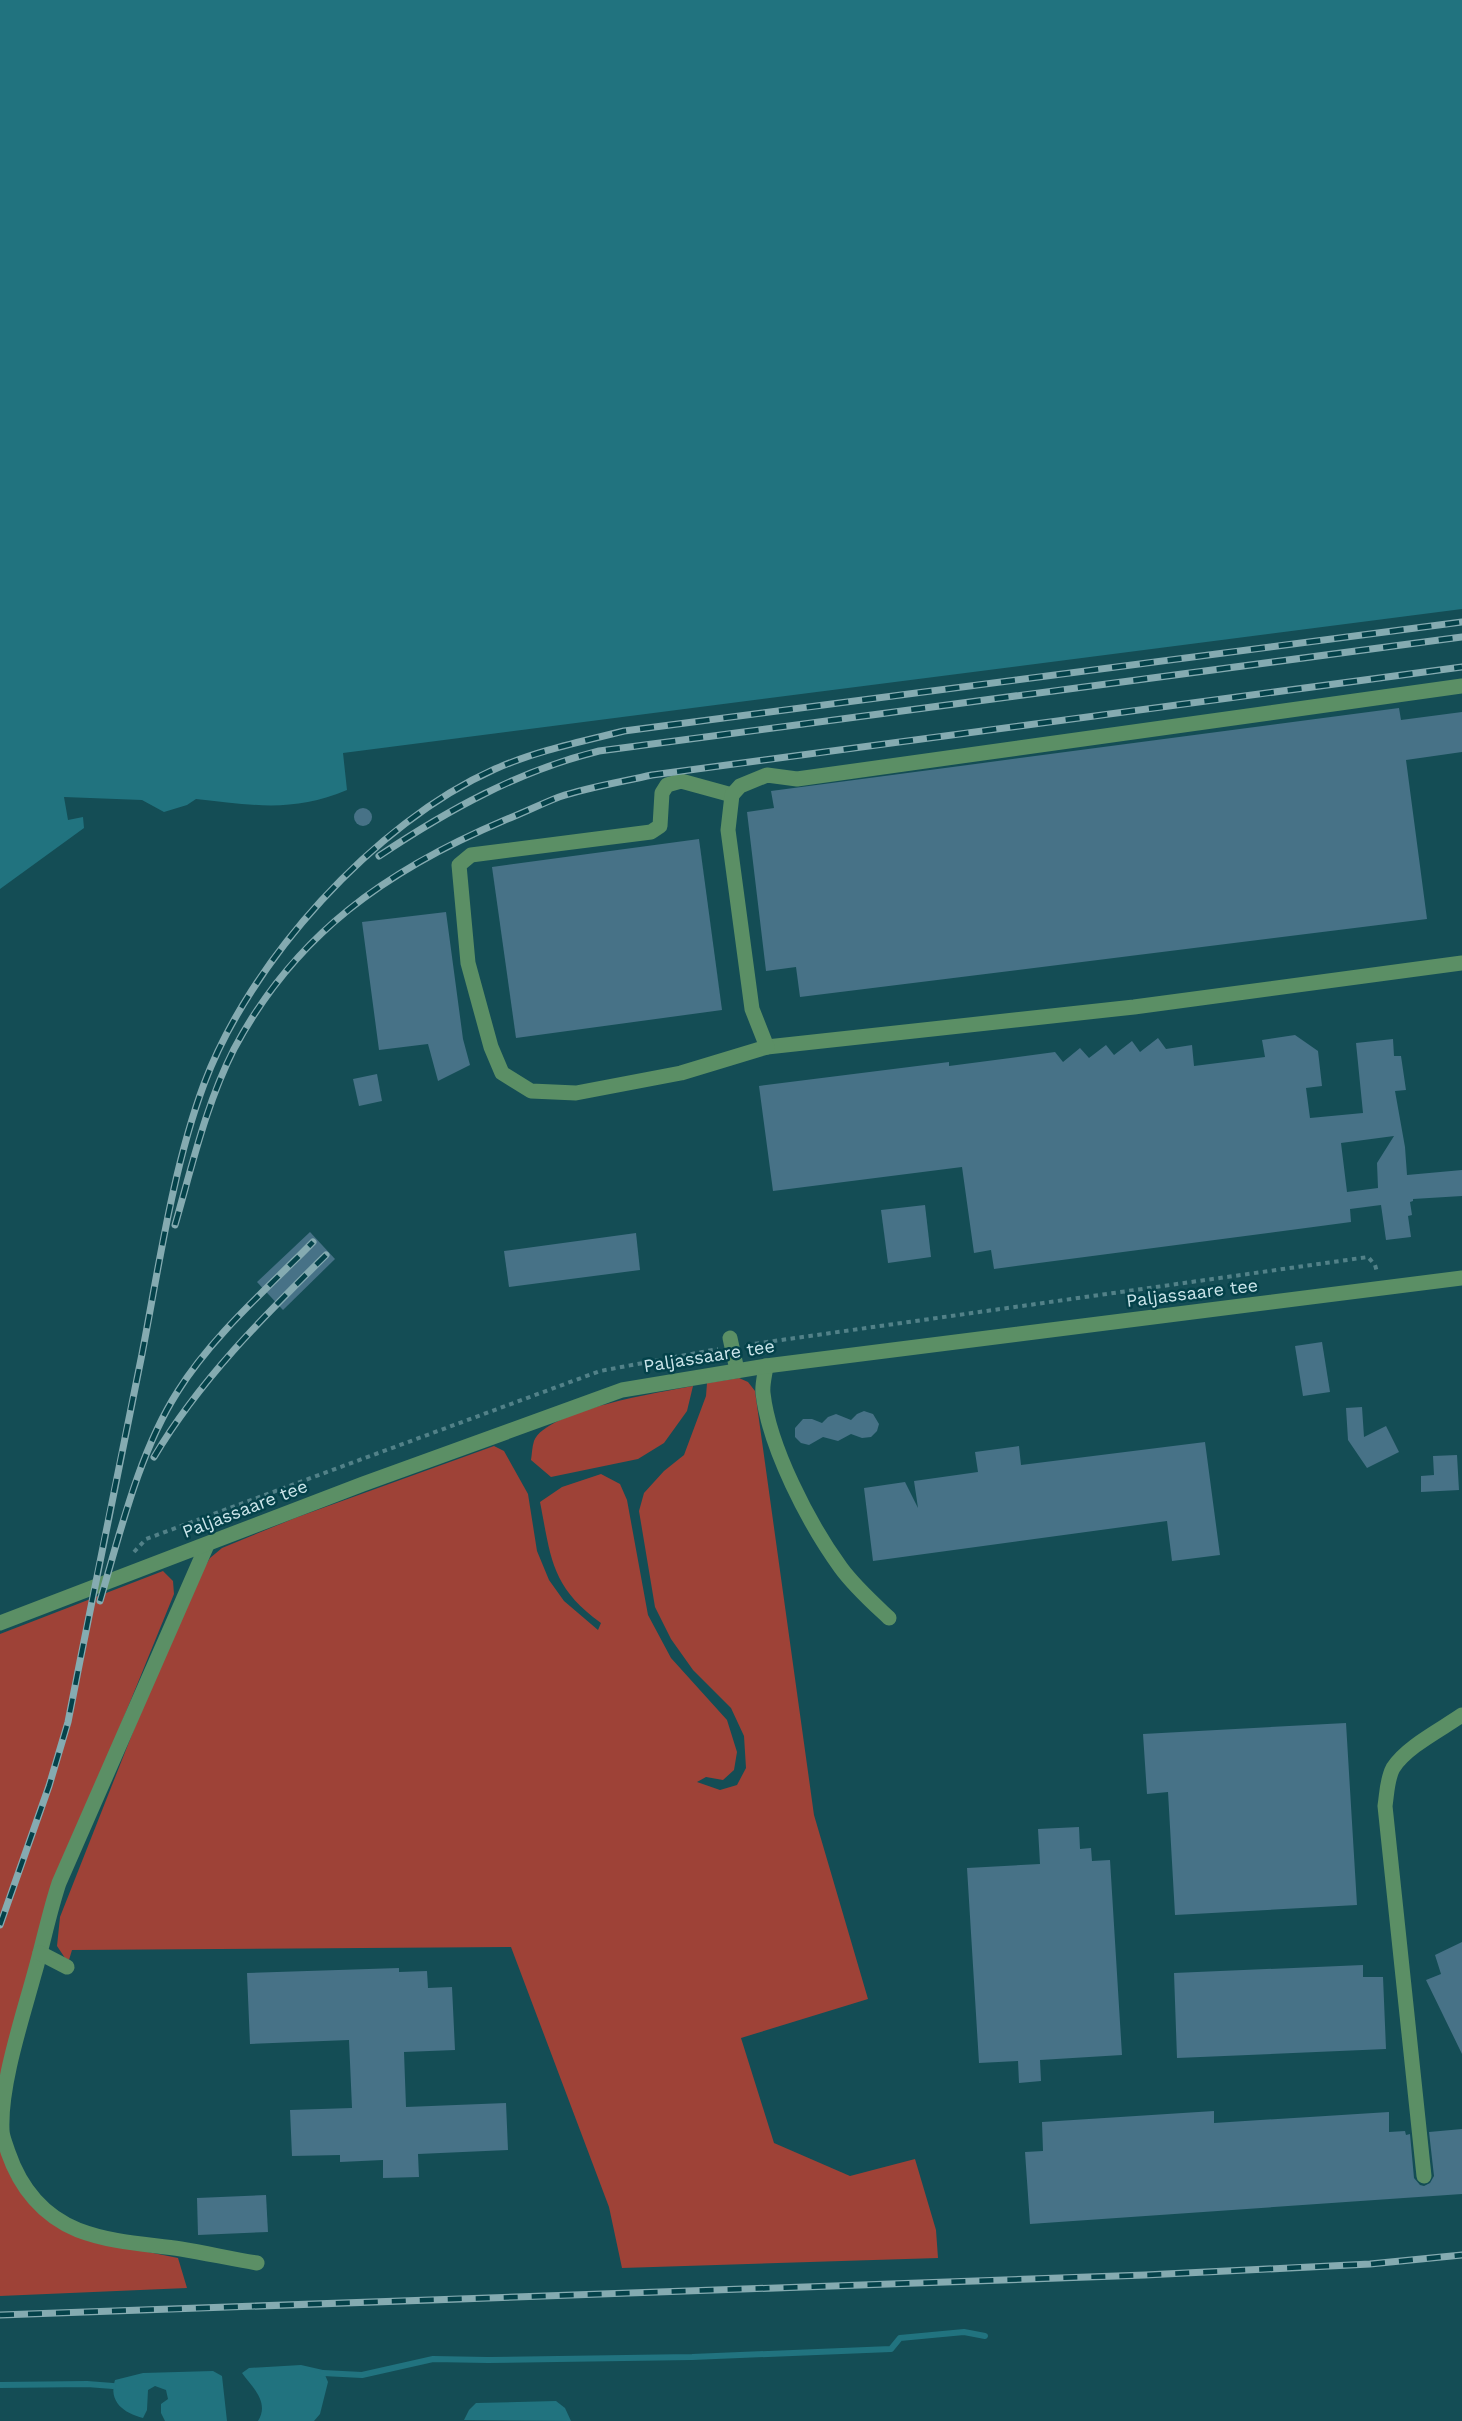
<svg xmlns="http://www.w3.org/2000/svg" width="1462" height="2421" viewBox="0 0 1462 2421" font-family="'Work Sans',sans-serif">
	<style>
		.green { fill: #9e4237 }
		.water { fill: #21737f }
		.lines { fill: none; stroke-linecap: round; stroke-linejoin: round }
		.stream { stroke: #21737f; stroke-width: 6 }
		.building { fill: #477287; fill-rule: evenodd }
		.path { stroke: #528188; stroke-width: 4; stroke-dasharray: 4.5 4.5; stroke-linecap: butt }
		.minor { stroke: #5b8f65; stroke-width: 15 }
		.rail-casing { stroke: #85abb1; stroke-width: 7 }
		.rail { stroke: #04424a; stroke-width: 4.5; stroke-dasharray: 14; stroke-linecap: butt }
		.labels { text-anchor: middle; stroke-width: 5; stroke-linejoin: round; paint-order: stroke }
		.street-label { font-size: 18px; fill: #cbe5ea; stroke: #04424a }
	</style>
	<rect width="100%" height="100%" fill="#144d55"/>
	<g class="green">
		<path d="M739,1378L748,1382L755,1391L814,1815L868,1999L741,2038L774,2143L850,2176L915,2159L936,2230L938,2258L622,2268L609,2207L511,1947L72,1950L69,1960L65,1958L57,1946L60,1917L185,1600L210,1558L222,1548L295,1518L494,1446L504,1451L528,1494L537,1551L549,1580L564,1601L598,1630L601,1623C551,1587 551,1558 540,1502L562,1487L601,1474L620,1484L627,1500L648,1615L671,1658L727,1720L737,1752L734,1770L723,1780L706,1777L697,1782L720,1790L737,1785L746,1768L744,1736L731,1708L693,1670L671,1639L655,1607L639,1511L644,1493L664,1471L684,1455L706,1396L707,1383Z"/>
		<path d="M693,1386L687,1411L664,1443L638,1459L551,1477L531,1460C532,1454 532,1447 534,1441C547,1410 661,1392 693,1386Z"/>
		<polygon points="163,1571 173,1581 174,1594 51,1896 0,2077 0,1634"/>
		<polygon points="0,2146 12,2179 33,2206 88,2240 178,2258 187,2288 0,2296"/>
	</g>
	<g class="water">
		<path d="M0,0H1462V609L343,753L347,790C293,813 252,805 196,799L187,805L164,812L142,800L64,797L68,820L83,817L84,828L0,889Z"/>
		<path d="M301,2365L323,2370L328,2382L320,2414L314,2421H258C270,2402 252,2387 242,2373L249,2368Z"/>
		<path d="M213,2371L222,2376L227,2421H165L161,2413V2404L168,2399L166,2390L155,2386L148,2390L147,2410L143,2418C124,2413 108,2402 115,2380L143,2373Z"/>
		<polygon points="556,2401 565,2408 571,2421 464,2420 469,2410 476,2403"/>
	</g>
	<g class="lines">
		<g class="stream">
			<polyline points="323,2373 362,2375 433,2359 488,2360 692,2357 891,2349 900,2338 964,2332 985,2336"/>
			<polyline points="0,2385 87,2384 113,2386"/>
		</g>
	</g>
	<g class="building">
		<polygon points="1399,708 1401,720 1462,712 1462,752 1406,760 1427,919 800,997 796,967 766,971 747,812 774,808 771,791"/>
		<circle cx="363" cy="817" r="9"/>
		<polygon points="699,839 722,1010 516,1038 492,867"/>
		<polygon points="446,912 463,1039 470,1065 438,1081 428,1044 379,1050 362,922"/>
		<path d="M1295,1035L1318,1051L1322,1086L1306,1088L1310,1118L1363,1113L1356,1043L1393,1039L1394,1056H1401L1406,1090L1395,1091L1405,1147L1407,1175L1462,1170V1196L1413,1199V1201L1410,1202L1412,1215L1408,1216L1411,1237L1386,1240L1381,1205L1350,1209L1351,1222L994,1269L991,1250L974,1253L962,1167L773,1191L759,1086L949,1062V1066L1055,1052L1063,1062L1080,1048L1089,1058L1106,1045L1114,1055L1132,1041L1140,1052L1158,1038L1166,1049L1192,1045L1194,1066L1265,1057L1262,1040ZM1394,1136L1377,1163L1378,1188L1347,1192L1341,1143Z"/>
		<polygon points="377,1074 382,1101 359,1106 353,1079"/>
		<polygon points="925,1205 931,1257 888,1263 881,1210"/>
		<polygon points="310,1232 335,1259 283,1310 257,1282"/>
		<polygon points="636,1233 640,1270 509,1287 504,1251"/>
		<polygon points="1322,1342 1330,1392 1303,1396 1295,1346"/>
		<polygon points="1362,1407 1364,1437 1386,1426 1399,1452 1367,1468 1348,1440 1346,1408"/>
		<polygon points="864,1411 873,1414 879,1424 877,1431 871,1437 862,1438 851,1434 838,1441 823,1437 809,1445 801,1443 795,1437 795,1428 803,1419 812,1419 822,1423 828,1417 836,1414 851,1420 857,1414"/>
		<polygon points="1205,1442 1220,1555 1172,1561 1167,1521 873,1561 864,1488 905,1482 918,1508 914,1481 978,1472 975,1452 1019,1446 1021,1465"/>
		<polygon points="1457,1455 1459,1490 1421,1492 1421,1476 1434,1475 1433,1456"/>
		<polygon points="1346,1723 1357,1905 1175,1915 1168,1792 1147,1794 1143,1734"/>
		<polygon points="1079,1827 1080,1849 1091,1848 1092,1861 1110,1860 1122,2055 1040,2060 1041,2081 1019,2083 1018,2061 979,2063 967,1868 1040,1864 1038,1829"/>
		<polygon points="1462,1942 1462,2054 1426,1980 1441,1974 1435,1955"/>
		<polygon points="1363,1965 1363,1977 1383,1977 1386,2049 1177,2058 1174,1973"/>
		<polygon points="399,1968 399,1972 427,1971 428,1988 452,1987 455,2050 404,2052 406,2107 506,2103 508,2150 418,2154 419,2177 383,2178 383,2160 340,2162 340,2155 292,2156 290,2110 352,2108 349,2040 250,2044 247,1973"/>
		<polygon points="1214,2111 1214,2123 1389,2112 1389,2132 1405,2131 1406,2135 1410,2134 1414,2178 1420,2185 1424,2186 1430,2183 1434,2176 1429,2132 1462,2129 1462,2194 1030,2224 1025,2152 1043,2151 1042,2122"/>
		<polygon points="266,2195 268,2232 198,2235 197,2198"/>
	</g>
	<g class="lines">
		<g class="path">
			<polyline points="746,1345 1368,1257 1375,1265 1377,1272"/>
			<polyline points="134,1552 146,1539 600,1371 718,1349"/>
		</g>
		<g class="minor">
			<polyline points="732,795 681,781 667,785 662,793 660,826 651,832 471,855 459,865 468,963 491,1047 502,1073 531,1091 576,1093 681,1073 767,1047 1134,1007 1462,963"/>
			<polyline points="767,1047 752,1009 728,830 732,795 740,786 767,775 797,779 1462,686"/>
			<polyline points="730,1338 737,1370"/>
			<path d="M766,1366C765,1375 762,1384 763,1393C769,1447 809,1524 841,1568C855,1587 872,1602 889,1618"/>
			<path d="M207,1545L59,1883C49,1913 43,1944 34,1975C22,2019 0,2085 2,2130C2,2137 6,2145 8,2152C20,2187 43,2216 78,2230C112,2243 146,2244 181,2249C206,2253 232,2259 257,2263"/>
			<polyline points="0,1623 363,1484 622,1390 766,1366 1462,1278"/>
			<polyline points="40,1953 67,1967"/>
			<path d="M1424,2176L1385,1806C1387,1793 1387,1779 1393,1768C1406,1747 1442,1729 1462,1715"/>
		</g>
		<g class="rail-casing">
			<g id="rail">
				<path d="M379,856C448,810 518,771 599,751L1462,637"/>
				<path d="M175,1225C192,1166 206,1104 234,1049C295,934 387,870 505,820C523,813 541,804 559,797C589,787 621,782 652,775L1462,667"/>
				<path d="M154,1457C199,1381 263,1317 326,1255"/>
				<path d="M100,1601C120,1533 139,1452 178,1391C213,1335 267,1289 313,1242"/>
				<path d="M0,1925L49,1786L68,1722C92,1599 117,1476 142,1354C159,1266 173,1167 204,1084C250,961 374,823 495,769C536,751 580,742 624,731L1462,622"/>
				<polyline points="0,2315 1145,2275 1370,2264 1462,2255"/>
			</g>
		</g>
		<use href="#rail" class="rail"/>
	</g>
	<g class="labels">
		<g class="street-label">
			<text transform="translate(1192 1293) rotate(-7)" y="6">Paljassaare tee</text>
			<text transform="translate(709 1356) rotate(-9)" y="6">Paljassaare tee</text>
			<text transform="translate(245 1509) rotate(-21)" y="6">Paljassaare tee</text>
		</g>
	</g>
</svg>
